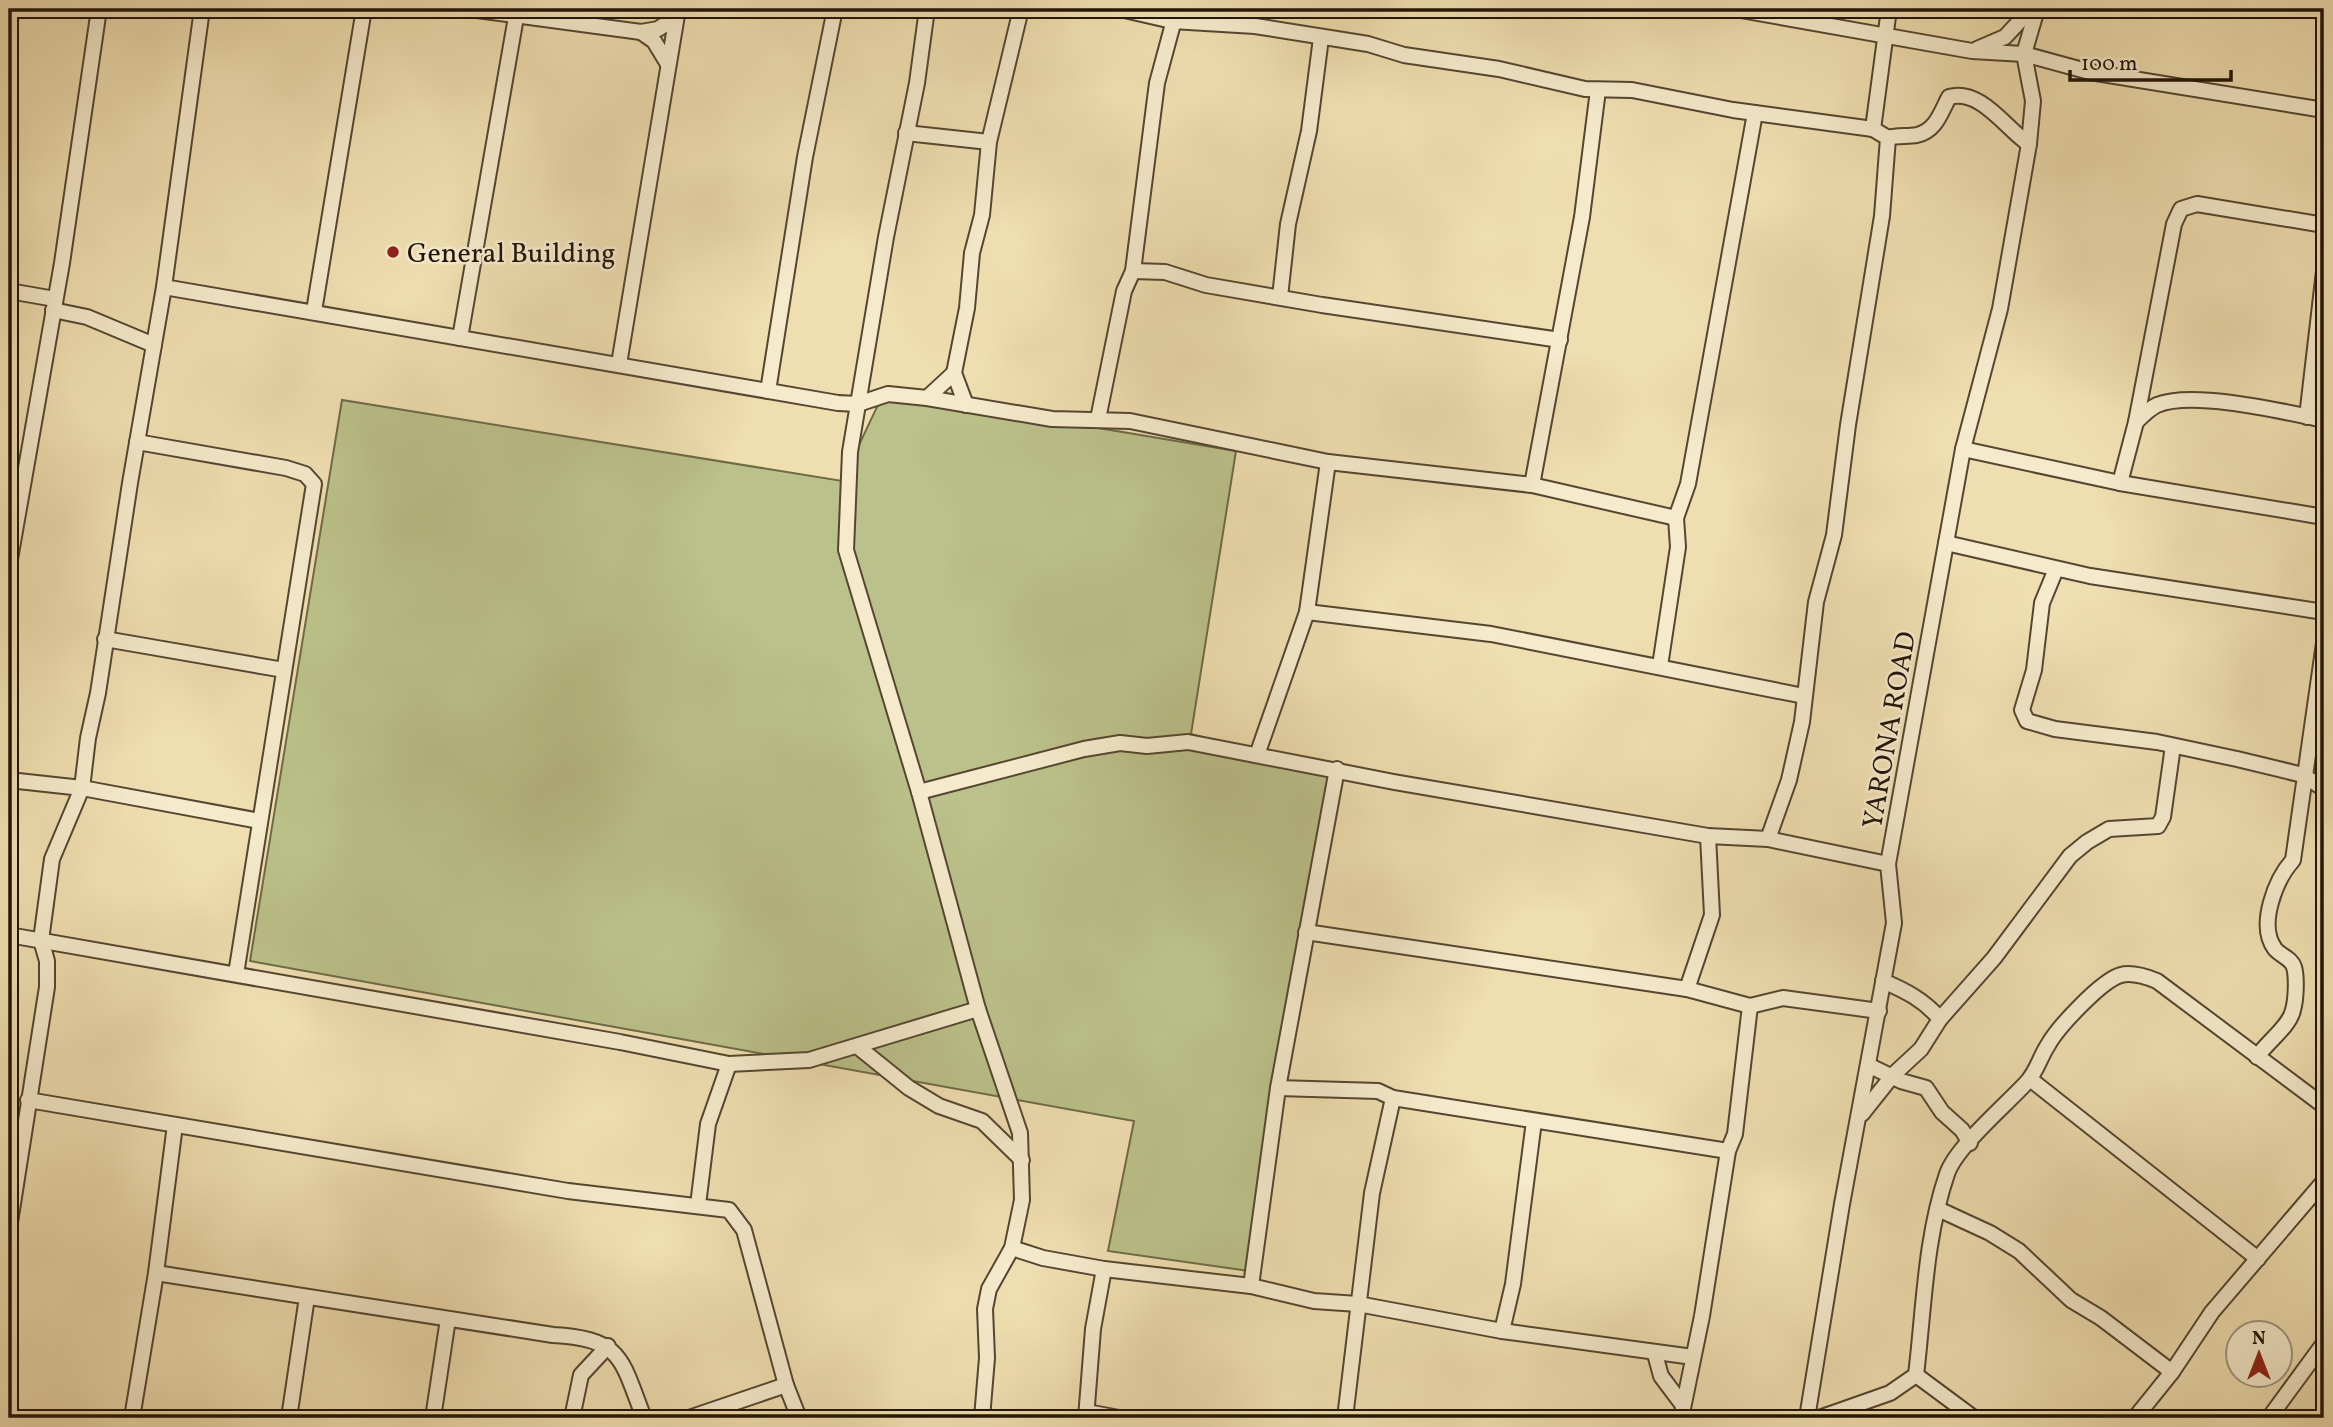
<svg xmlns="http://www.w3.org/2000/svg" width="2333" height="1427" viewBox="0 0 2333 1427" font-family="Vollkorn,serif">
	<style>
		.grass { fill: #bbc18a; stroke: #6e6a48; stroke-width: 2 }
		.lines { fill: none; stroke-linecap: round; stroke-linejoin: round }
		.minor-casing { stroke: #554631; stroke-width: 18 }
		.minor { stroke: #f5eacc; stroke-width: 14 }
		.poi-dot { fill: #8f2418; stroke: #f5eacc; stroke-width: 2.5 }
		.labels { text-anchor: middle; stroke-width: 5; stroke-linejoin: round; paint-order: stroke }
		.poi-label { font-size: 28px; fill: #221407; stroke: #f5eacc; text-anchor: start }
		.street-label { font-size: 28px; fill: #221407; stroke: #f5eacc }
	</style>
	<rect width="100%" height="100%" fill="#efdeb0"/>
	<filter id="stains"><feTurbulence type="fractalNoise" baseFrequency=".00286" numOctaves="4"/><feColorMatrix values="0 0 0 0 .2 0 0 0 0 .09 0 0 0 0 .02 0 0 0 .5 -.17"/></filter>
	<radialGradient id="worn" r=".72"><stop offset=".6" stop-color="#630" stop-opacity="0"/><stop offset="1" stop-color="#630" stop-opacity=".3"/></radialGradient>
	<polygon class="grass" points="884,392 1236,451 1191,734 1329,772 1256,1272 1108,1251 1134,1121 250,961 342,400 842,481"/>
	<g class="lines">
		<g class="minor-casing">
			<g id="minor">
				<polyline points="469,9 641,32 658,29 675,18"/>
				<polyline points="927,9 917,83 886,237 850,452 846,550 919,792 978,1009 1020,1133 1022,1200 1012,1248 989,1289 985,1309 987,1358 982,1418"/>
				<polyline points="1120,9 1172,21 1255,26 1368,44 1404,55 1499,69 1585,89 1632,90 1733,110 1873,129 1889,9"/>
				<polyline points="1735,9 1972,51 2024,54 2090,72 2324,110"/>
				<polyline points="2308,9 2324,11"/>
				<polyline points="641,32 654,41 668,64"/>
				<polyline points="1977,49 2005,37 2031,9"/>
				<polyline points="906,133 989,142"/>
				<path d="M1888,138C1898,135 1907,137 1917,135C1936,131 1941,112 1949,97C1981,88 2006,129 2029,144"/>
				<polyline points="1133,271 1165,272 1206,285 1322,305 1560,340"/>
				<polyline points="164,287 838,403 858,404 888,394 927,398 1052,419 1130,421 1328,462 1532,485 1676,518"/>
				<polyline points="9,291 55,299"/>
				<polyline points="1280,297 1288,224 1309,131 1321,38"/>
				<polyline points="53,310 87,317 154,345"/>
				<polyline points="314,311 364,9"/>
				<polyline points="460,338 516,17"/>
				<polyline points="619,364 678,9"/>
				<polyline points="768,391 805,157 835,9"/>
				<polyline points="927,398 954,373"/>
				<polyline points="966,405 954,373 967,308 972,253 982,215 989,142 1021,9"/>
				<polyline points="2307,417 2324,271"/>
				<polyline points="1098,419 1124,291 1133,271 1157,83 1177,9"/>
				<path d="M2136,422C2142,416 2150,408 2157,405C2193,390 2285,412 2324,420"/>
				<polyline points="137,442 286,468 305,474 314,484 236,974"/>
				<polyline points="1963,449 2120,483 2324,517"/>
				<polyline points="2120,483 2136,422 2174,224 2181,209 2197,204 2324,225"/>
				<polyline points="1532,485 1582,217 1598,90"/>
				<polyline points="1946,543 2090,576 2324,612"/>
				<polyline points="9,565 62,263 99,9"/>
				<polyline points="2056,569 2042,603 2034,670 2022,710 2027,721 2055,729 2157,742 2237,759 2303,775 2324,789"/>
				<polyline points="1307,612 1491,634 1804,696"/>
				<polyline points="105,639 284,670"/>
				<polyline points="1660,666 1678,547 1676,518 1688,484 1755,113"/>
				<polyline points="1257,755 1307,612 1328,462"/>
				<polyline points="9,780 82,788 260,821"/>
				<polyline points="919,792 1084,749 1120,743 1147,746 1188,742 1394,782 1708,836 1768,839 1888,864"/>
				<polyline points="1768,839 1789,780 1802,722 1816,602 1834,535 1848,425 1882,216 1888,138 1873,129"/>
				<polyline points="1306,932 1687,989 1750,1006 1783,998 1879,1011"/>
				<polyline points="9,935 620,1042 729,1064 809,1060 978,1009"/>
				<path d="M1883,981C1906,991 1924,1000 1940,1019"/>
				<polyline points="1687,989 1712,915 1708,836"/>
				<polyline points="857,1046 909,1088 939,1106 982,1121 1022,1160"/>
				<path d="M2257,1057C2266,1043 2290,1026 2293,1010C2296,1000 2297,977 2294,967C2291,958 2281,956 2275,949C2257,925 2276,879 2293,860L2324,643"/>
				<polyline points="1868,1065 1901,1081 1926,1088 1942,1112 1962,1130 1970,1143"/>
				<polyline points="2030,1079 2258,1259"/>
				<polyline points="1278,1088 1378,1091 1393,1098 1728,1151"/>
				<polyline points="28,1100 568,1191 729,1210 744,1230 786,1385 799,1418"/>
				<polyline points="1862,1114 1893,1075 1921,1049 1940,1019 1994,958 2070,856 2087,842 2109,829 2158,826 2163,817 2173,746"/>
				<polyline points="698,1205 708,1124 729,1064"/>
				<polyline points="1938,1209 1990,1233 2019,1251 2071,1300 2101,1318 2172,1372"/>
				<polyline points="9,1229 47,987 47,961 41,940 52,859 82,788 88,738 98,693 130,483 164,287 202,9"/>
				<polyline points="1012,1248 1043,1258 1104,1269 1251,1286 1314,1301 1358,1304 1502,1331 1693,1357"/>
				<path d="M156,1273L553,1335C623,1339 621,1359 644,1418"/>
				<polyline points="1251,1286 1278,1088 1337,769"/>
				<polyline points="1502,1331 1513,1284 1534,1121"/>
				<polyline points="1655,1354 1661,1376 1682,1404"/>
				<path d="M1916,1375C1924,1309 1925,1238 1947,1174C1956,1147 2006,1105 2027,1082C2037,1071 2040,1057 2048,1045C2058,1027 2102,980 2121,975C2132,972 2147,977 2157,981L2324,1106"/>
				<polyline points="1916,1375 1974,1418"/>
				<polyline points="1087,1412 1119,1418"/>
				<polyline points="132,1418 156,1273 175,1125"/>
				<polyline points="289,1418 307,1297"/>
				<polyline points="433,1418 448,1319"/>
				<polyline points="572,1418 581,1375 608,1346"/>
				<polyline points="689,1418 786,1385"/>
				<polyline points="1086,1418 1093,1329 1104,1269"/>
				<polyline points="1345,1418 1372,1193 1393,1098"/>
				<polyline points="1681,1418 1702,1316 1728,1151 1735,1134 1750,1006"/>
				<polyline points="1807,1418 1842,1204 1894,923 1888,864 1963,449 2000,309 2029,144 2033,101 2024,54 2037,9"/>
				<polyline points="1819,1418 1890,1393 1916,1375"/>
				<polyline points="2135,1418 2172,1372 2212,1312 2324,1181"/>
				<polyline points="2269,1418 2324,1343"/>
			</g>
		</g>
		<use href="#minor" class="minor"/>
	</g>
	<circle class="poi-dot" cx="393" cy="252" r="7"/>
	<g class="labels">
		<g class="poi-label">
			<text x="407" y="262">General Building</text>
		</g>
		<g class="street-label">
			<text transform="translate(1888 730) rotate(-80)" y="10">YARONA ROAD</text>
		</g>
	</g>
	<rect width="2333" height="1427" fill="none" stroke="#efdeb0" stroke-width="35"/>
	<rect x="10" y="10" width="2312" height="1406" fill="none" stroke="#221407" stroke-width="3.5"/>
	<rect x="18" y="18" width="2298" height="1392" fill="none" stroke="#221407" stroke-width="2"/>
	<g transform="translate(2259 1354)"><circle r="33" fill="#f5eacc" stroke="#a1947d" stroke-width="2"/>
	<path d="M0-5L12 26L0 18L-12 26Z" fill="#8f2418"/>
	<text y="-10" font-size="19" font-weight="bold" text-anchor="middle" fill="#221407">N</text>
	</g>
	<path d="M2070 70v10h161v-10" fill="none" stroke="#221407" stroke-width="3.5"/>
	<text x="2081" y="70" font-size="21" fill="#221407" stroke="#f5eacc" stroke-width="5" paint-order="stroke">100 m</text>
	<rect width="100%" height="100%" filter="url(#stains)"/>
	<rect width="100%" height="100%" fill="url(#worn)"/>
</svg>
